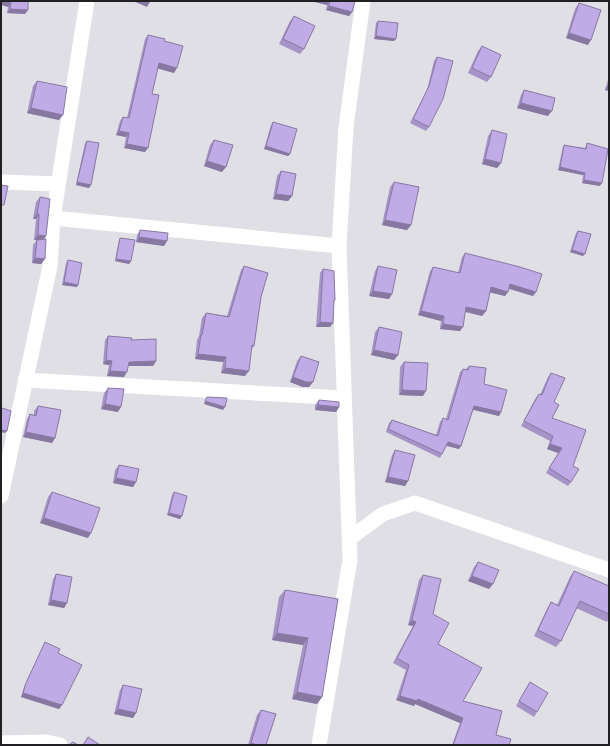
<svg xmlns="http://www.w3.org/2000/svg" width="610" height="746" viewBox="0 0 610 746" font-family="'Exo 2',sans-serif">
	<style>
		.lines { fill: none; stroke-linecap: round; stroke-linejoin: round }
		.street { stroke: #fff; stroke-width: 15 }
		.wall { fill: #a693c7 }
		.shaded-wall { fill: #8778a2 }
		.building { fill: #c1abe7; stroke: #8778a2 }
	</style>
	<rect width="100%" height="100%" fill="#e0dfe5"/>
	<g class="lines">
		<g class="street">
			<polyline points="1,182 58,184"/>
			<polyline points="53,218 339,246"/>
			<polyline points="25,380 344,398"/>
			<polyline points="1,496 50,266 53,218 87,1"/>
			<polyline points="350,538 383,514 415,503 609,570"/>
			<polyline points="1,743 46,742 60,745"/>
			<polyline points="319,745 350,560 339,246 346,127 363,1"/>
		</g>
	</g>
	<g class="wall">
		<polygon points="1,1 28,1 25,14 7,13 8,7"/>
		<polygon points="311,1 355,1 352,12 349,16 326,10 327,5"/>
		<polygon points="579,3 588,45 566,38 575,9"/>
		<polygon points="294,16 304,49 300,54 279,44 290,21"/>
		<polygon points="378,21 394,41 374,39 376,23"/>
		<polygon points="148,35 174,73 158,68 152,94 145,152 124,148 126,137 116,135 120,121 123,117 127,118 145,39"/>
		<polygon points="482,46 491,77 487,82 468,73 478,51"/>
		<polygon points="437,57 429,127 426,131 410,123 427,90 434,61"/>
		<polygon points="609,76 609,91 605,90"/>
		<polygon points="37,81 59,120 27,113 33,86"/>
		<polygon points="524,90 548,116 517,108 521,95"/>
		<polygon points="273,122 290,154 288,156 264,149 271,125"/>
		<polygon points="492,130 501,163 497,168 482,164 488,136"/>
		<polygon points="214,140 222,172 204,166 210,145"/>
		<polygon points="87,141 89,188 76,185 85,143"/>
		<polygon points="587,143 600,186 582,183 583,175 558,170 563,147 564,145 585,148 586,145"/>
		<polygon points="281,171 292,196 288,201 273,199 277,176"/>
		<polygon points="394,182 411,225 407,230 382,225 390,187"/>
		<polygon points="40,197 44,239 45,259 41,264 32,263 33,245 37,240 34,240 36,219 33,219 36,202"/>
		<polygon points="140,230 167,241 164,246 136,242 137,235"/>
		<polygon points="578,231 583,256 570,252 576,233"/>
		<polygon points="120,238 131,261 129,264 115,261 119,240"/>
		<polygon points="465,253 536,292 533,296 509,289 505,296 490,292 486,311 482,316 465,312 460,331 440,329 441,321 418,315 430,271 433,267 458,273 462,257"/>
		<polygon points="68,260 77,287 62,285 66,263"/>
		<polygon points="244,266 261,297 254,346 251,350 245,376 221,373 223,362 195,359 197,340 199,336 202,318 206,313 227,316 241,270"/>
		<polygon points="378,266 392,294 389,299 369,296 375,271"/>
		<polygon points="323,269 335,300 334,302 333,323 330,327 316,327 320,273"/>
		<polygon points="379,327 398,355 394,360 371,355 375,332"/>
		<polygon points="108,336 131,340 156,361 153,366 128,366 124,377 107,376 109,365 103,364 105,340"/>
		<polygon points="301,356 313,382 309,387 303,387 290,382 297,361"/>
		<polygon points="404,362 423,396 399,395 400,367"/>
		<polygon points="469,366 484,384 501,412 499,416 473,410 461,446 459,449 446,446 440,458 386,432 389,423 392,420 436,435 440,422 443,418 446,419 460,372 463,369 466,369"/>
		<polygon points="551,373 554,402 552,418 573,466 571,482 568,486 546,473 558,453 547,449 550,441 521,426 535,399 539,394 540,395 548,377"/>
		<polygon points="108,388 118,412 101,409 104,393"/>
		<polygon points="319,400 339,407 336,412 315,410 315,405"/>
		<polygon points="38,406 55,438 52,443 23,437 27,419 30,414 34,415 34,411"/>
		<polygon points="395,450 408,481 405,486 385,482 392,455"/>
		<polygon points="119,465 136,482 133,487 113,483 115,470"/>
		<polygon points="52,492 88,538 40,523 48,497"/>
		<polygon points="174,492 182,516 180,519 167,515 172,495"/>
		<polygon points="478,562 489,589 468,581 474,567"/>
		<polygon points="574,571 609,586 609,618 607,622 576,608 561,641 556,647 534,636 547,609 551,602 557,605 570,577"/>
		<polygon points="56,574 67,603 64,608 48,605 53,579"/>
		<polygon points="423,575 433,614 438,644 463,701 496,735 509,745 452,745 460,723 415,704 414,706 396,700 406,670 393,663 413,626 408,625 419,580"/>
		<polygon points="285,590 338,599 322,697 317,704 292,699 303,645 272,640 279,597"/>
		<polygon points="45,642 58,653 62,705 59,709 21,697 24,687 43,646"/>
		<polygon points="530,682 537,712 534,717 516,706"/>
		<polygon points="123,685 136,713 133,718 114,714 120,690"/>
		<polygon points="261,710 266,745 248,745 257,715"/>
	</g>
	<g class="shaded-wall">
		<polygon points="1,1 5,1 11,3 8,7 1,5"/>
		<polygon points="133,1 149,1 150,2 147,7"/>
		<polygon points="311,1 330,1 327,5"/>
		<polygon points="329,6 352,12 349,16 326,10"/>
		<polygon points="10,9 28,10 25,14 7,13"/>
		<polygon points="569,33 591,40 588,45 566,38"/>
		<polygon points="376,36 396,39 394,41 374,39"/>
		<polygon points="159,63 177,68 174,73 156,68"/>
		<polygon points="608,85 609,85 609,91 605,90"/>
		<polygon points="521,103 552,111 548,116 517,108"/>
		<polygon points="31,108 63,115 59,120 27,113"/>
		<polygon points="119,131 129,133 126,137 116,135"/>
		<polygon points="127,144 148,148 145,152 124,148"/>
		<polygon points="266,146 290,154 288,156 264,149"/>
		<polygon points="485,159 501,163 497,168 482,164"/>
		<polygon points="207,161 226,167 222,172 204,166"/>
		<polygon points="560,167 585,173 583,175 558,170"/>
		<polygon points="584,180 602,183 600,186 582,183"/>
		<polygon points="77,182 91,185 89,188 76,185"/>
		<polygon points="276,194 292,196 288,201 273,199"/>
		<polygon points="37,214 39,214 36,219 33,219"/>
		<polygon points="385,220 411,225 407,230 382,225"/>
		<polygon points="38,235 46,236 43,241 34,240"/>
		<polygon points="139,237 167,241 164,246 136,242"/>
		<polygon points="572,250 585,254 583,256 570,252"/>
		<polygon points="35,258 45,259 41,264 32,263"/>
		<polygon points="116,259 131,261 129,264 115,261"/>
		<polygon points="64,282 78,285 77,287 62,285"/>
		<polygon points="510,284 536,292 533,296 507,288"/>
		<polygon points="491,287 508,292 505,296 488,292"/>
		<polygon points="373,291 392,294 389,299 369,296"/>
		<polygon points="466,307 486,311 482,316 463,311"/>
		<polygon points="421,311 444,316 441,321 418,315"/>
		<polygon points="320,322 333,323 330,327 316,327"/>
		<polygon points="443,324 463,327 460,331 440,329"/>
		<polygon points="374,350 398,355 394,360 371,355"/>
		<polygon points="198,354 226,357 223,362 195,359"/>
		<polygon points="106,360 112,361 109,365 103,364"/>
		<polygon points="156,361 153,366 126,366 129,362"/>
		<polygon points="225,368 249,371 245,376 221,373"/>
		<polygon points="110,371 127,372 124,377 107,376"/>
		<polygon points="293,377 313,382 309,387 303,387 290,382"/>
		<polygon points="402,390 426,391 423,396 399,395"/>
		<polygon points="205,401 225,407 223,410 204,404"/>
		<polygon points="105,404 121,407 118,412 101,409"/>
		<polygon points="318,405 339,407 336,412 315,410"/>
		<polygon points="474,406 501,412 499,416 471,409"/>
		<polygon points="1,430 7,431 5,433 1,432"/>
		<polygon points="26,432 55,438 52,443 23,437"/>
		<polygon points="448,442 461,446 459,449 445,445"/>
		<polygon points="550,444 562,448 558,453 547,449"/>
		<polygon points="388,477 408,481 405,486 385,482"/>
		<polygon points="116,478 136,482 133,487 113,483"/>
		<polygon points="169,513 182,516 180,519 167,515"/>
		<polygon points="44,518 91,533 88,538 40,523"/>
		<polygon points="472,576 493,584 489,589 468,581"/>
		<polygon points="51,600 67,603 64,608 48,605"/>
		<polygon points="412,620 416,622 413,626 408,625"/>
		<polygon points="277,633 308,638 303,645 272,640"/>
		<polygon points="297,692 322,697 317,704 292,699"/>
		<polygon points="23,693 62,705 59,709 21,697"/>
		<polygon points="400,696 418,699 463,718 460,723 415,704 414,706 396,700"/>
		<polygon points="118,709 136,713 133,718 114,714"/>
	</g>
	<g class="building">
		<polygon points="5,1 28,1 28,10 10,9 11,3"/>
		<polygon points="330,1 355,1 352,12 329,6"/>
		<polygon points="579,3 601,10 591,40 569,33"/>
		<polygon points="294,16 315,26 304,49 283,39"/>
		<polygon points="378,21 398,23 396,39 376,36"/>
		<polygon points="148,35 165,39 164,41 183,46 177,68 159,63 152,94 159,95 148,148 127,144 129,133 119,131 123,117 129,118"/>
		<polygon points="482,46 501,55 491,77 472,68"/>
		<polygon points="437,57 453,61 443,99 429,127 413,119 429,86"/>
		<polygon points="37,81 67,87 63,115 31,108"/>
		<polygon points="524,90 555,98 552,111 521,103"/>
		<polygon points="273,122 297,129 290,154 266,146"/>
		<polygon points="492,130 507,134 501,163 485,159"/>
		<polygon points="214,140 233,145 226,167 207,161"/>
		<polygon points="87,141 99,143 91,185 77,182"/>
		<polygon points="587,143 608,149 602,183 584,180 585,173 560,167 564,145 586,149"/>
		<polygon points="281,171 296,174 292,196 276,194"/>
		<polygon points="394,182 419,187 411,225 385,220"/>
		<polygon points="1,185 8,186 4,205 1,205"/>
		<polygon points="40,197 50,199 46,236 38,235 39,214 37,214"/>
		<polygon points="140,230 168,233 167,241 139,237"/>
		<polygon points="578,231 591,234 585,254 572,250"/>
		<polygon points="120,238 135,240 131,261 116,259"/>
		<polygon points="46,239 45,259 35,258 37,240"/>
		<polygon points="465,253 520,267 542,274 536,292 510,284 508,292 491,287 486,311 466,307 463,327 443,324 444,316 421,311 433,267 460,273"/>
		<polygon points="68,260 82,263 78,285 64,282"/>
		<polygon points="244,266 268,273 261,297 254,346 252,345 249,371 225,368 226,357 198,354 201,335 202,335 206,313 229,317"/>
		<polygon points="378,266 397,270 392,294 373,291"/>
		<polygon points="323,269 334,271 335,300 334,300 333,323 320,322"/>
		<polygon points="379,327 402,332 398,355 374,350"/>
		<polygon points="108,336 132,338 131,340 156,339 156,361 129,362 127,372 110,371 112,361 106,360"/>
		<polygon points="301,356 319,362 313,382 306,382 293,377"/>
		<polygon points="404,362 428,363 426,391 402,390"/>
		<polygon points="469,366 486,368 484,384 507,390 501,412 474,406 461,446 448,442 442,454 388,429 392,420 438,436 443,418 448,420 463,369 468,370"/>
		<polygon points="551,373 565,378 554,402 559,405 552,418 586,430 573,466 579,469 571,482 549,468 562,448 550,444 553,436 524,421 539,394 542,395"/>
		<polygon points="108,388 124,389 121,407 105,404"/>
		<polygon points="207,397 227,398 225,407 205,401"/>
		<polygon points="319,400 339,402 339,407 318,405"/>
		<polygon points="38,406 61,410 55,438 26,432 30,414 36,416"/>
		<polygon points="2,408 11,411 7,431 1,430 1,411"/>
		<polygon points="395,450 415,455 408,481 388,477"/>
		<polygon points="119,465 139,469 136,482 116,478"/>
		<polygon points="52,492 100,508 91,533 44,518"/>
		<polygon points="174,492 187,496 182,516 169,513"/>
		<polygon points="478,562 499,570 493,584 472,576"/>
		<polygon points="574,571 609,586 609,614 580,601 561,641 538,630 551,602 559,606"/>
		<polygon points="56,574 72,577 67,603 51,600"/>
		<polygon points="423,575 441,579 433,614 449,623 438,644 482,668 463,701 502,711 496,735 511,739 509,745 453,745 463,718 418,699 417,701 400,696 409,665 397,658 416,622 412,620"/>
		<polygon points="285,590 338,599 322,697 297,692 308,638 277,633"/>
		<polygon points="45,642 60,649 58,653 82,665 62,705 23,693 26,683"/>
		<polygon points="530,682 548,693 537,712 519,701"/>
		<polygon points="123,685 142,689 136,713 118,709"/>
		<polygon points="261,710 276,714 266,745 257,745 251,743"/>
		<polygon points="88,737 100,745 83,745"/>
		<polygon points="73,742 78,745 69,745"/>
	</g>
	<rect width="610" height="746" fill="none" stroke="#202022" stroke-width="4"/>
</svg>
